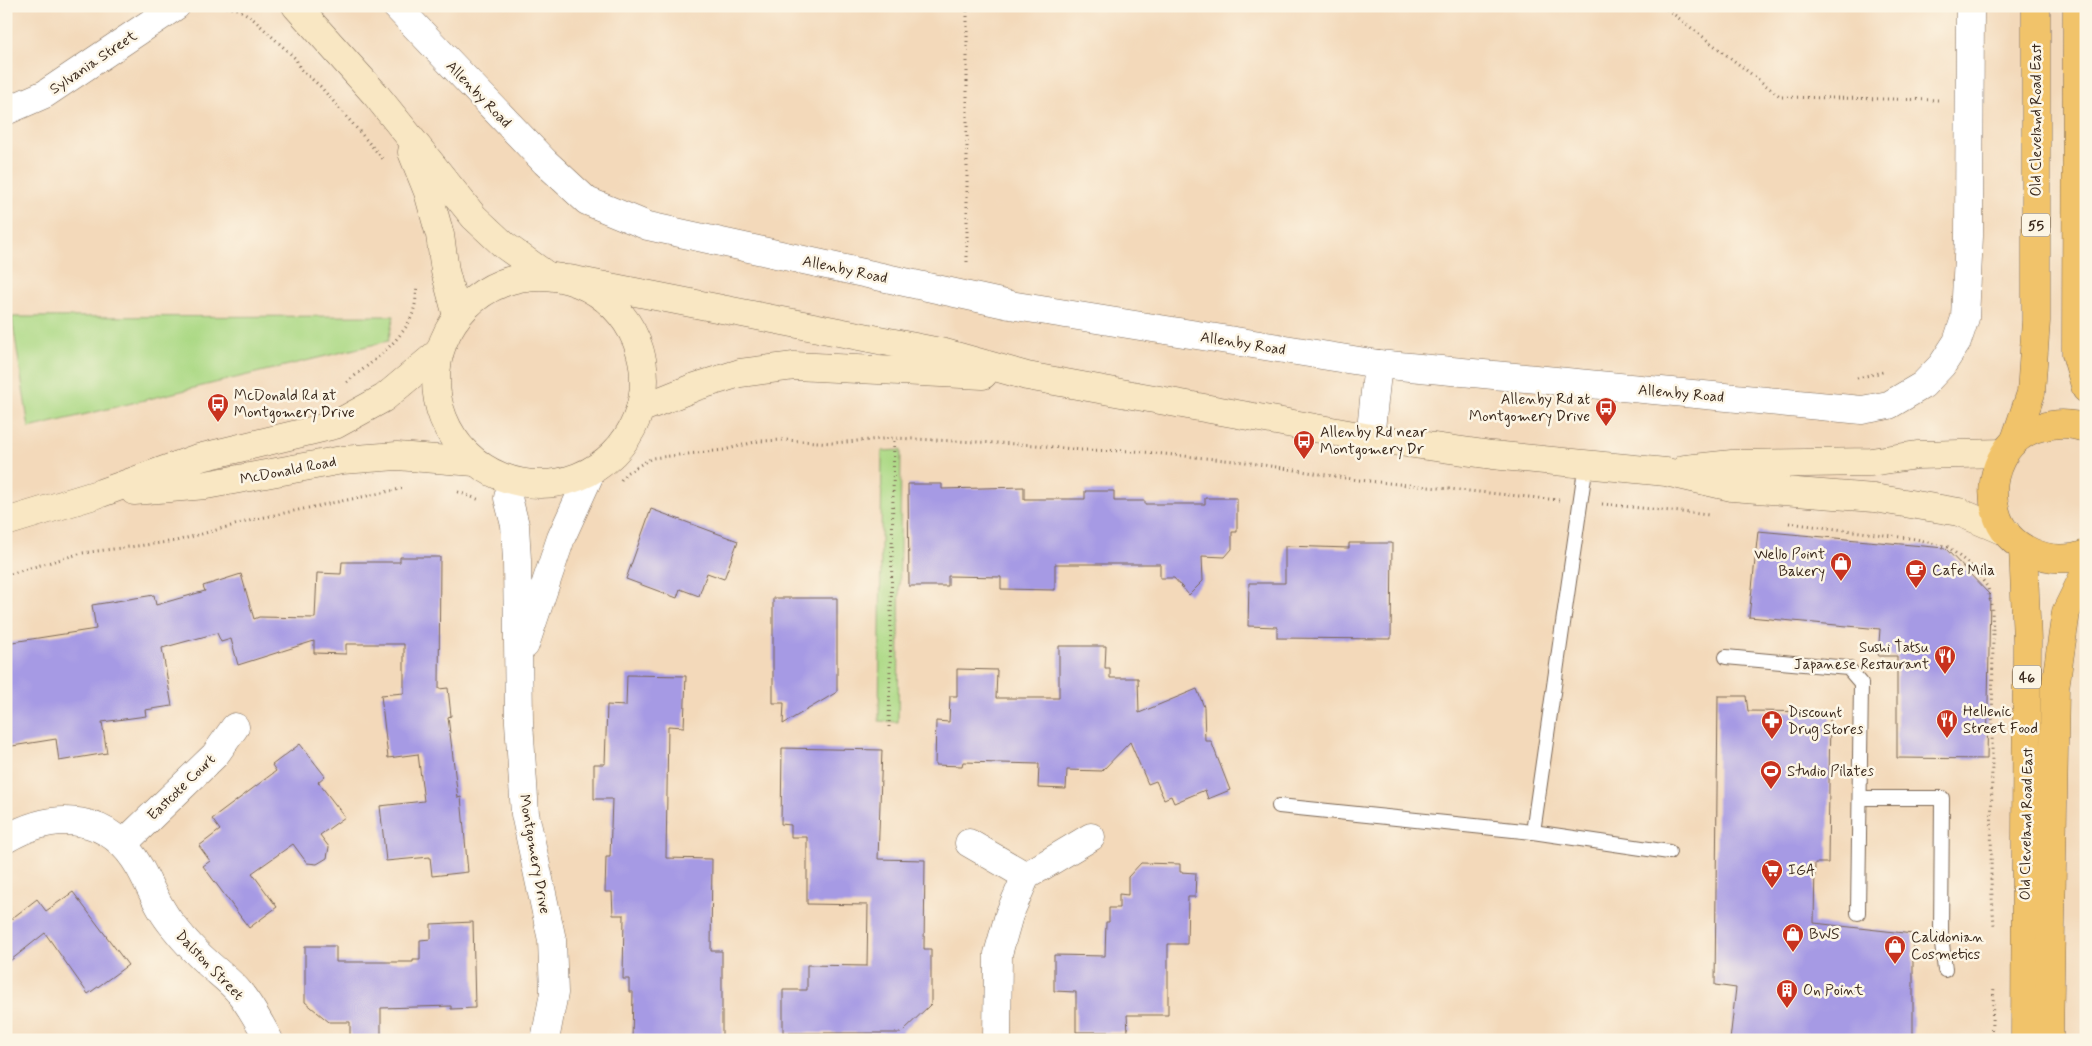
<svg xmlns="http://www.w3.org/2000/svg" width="2092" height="1046" viewBox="0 0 2092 1046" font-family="Mynerve,sans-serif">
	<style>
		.green { fill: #acd985; stroke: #748252 }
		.building { fill: #a69ae4 }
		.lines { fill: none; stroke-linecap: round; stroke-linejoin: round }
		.service-casing { stroke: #7b6755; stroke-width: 16 }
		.minor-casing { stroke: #7b6755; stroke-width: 29 }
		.secondary-casing { stroke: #7b6755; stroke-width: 29 }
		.primary-casing { stroke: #7b6755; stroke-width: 29 }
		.path { stroke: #7b6755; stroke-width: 3; stroke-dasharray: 1 4; stroke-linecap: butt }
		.service { stroke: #fff; stroke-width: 14 }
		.minor { stroke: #fff; stroke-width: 28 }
		.secondary { stroke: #f9e7c3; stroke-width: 28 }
		.primary { stroke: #f1c36a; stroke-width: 28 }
		.labels { text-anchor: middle; stroke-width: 5; stroke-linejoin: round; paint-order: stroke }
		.shield { fill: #fcf5e5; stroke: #75675a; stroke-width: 1 }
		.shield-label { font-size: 14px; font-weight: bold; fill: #3b2a1e }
		.street-label { font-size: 15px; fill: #3b2a1e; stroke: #fcf5e5 }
		.poi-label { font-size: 15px; fill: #3b2a1e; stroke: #fcf5e5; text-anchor: start }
	</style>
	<rect width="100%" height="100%" fill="#fcf5e5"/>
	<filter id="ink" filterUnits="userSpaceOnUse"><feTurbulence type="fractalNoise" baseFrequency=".02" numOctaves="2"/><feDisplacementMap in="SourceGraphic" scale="10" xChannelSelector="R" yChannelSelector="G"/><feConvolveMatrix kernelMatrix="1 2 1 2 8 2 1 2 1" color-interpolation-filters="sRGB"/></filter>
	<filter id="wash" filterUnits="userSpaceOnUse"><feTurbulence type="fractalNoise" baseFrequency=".0096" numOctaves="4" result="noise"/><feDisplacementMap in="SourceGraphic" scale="20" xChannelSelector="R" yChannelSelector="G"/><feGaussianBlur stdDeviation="1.12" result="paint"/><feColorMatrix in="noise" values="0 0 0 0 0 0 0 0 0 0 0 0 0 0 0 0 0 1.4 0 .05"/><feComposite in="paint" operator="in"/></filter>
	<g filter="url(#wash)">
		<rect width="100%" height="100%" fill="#f3d9ba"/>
		<g class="green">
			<polygon points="394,316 388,341 29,428 12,317"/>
			<polygon points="901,450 898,722 879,721 882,451"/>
		</g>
		<g id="blocks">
			<g class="building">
				<polygon points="908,484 942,484 942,489 1024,487 1024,499 1085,499 1085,491 1114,491 1114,501 1145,501 1145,504 1205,504 1205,498 1237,498 1237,532 1232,532 1232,549 1225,557 1202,556 1203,581 1189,595 1174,578 1160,578 1160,564 1055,564 1055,590 1001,589 1001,577 948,576 948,586 909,586"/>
				<polygon points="651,509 738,541 724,579 707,573 699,596 680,589 677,598 626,579"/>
				<polygon points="1758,531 1945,548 1990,595 1987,759 1897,758 1897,656 1878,656 1880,629 1749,617"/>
				<polygon points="1349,543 1392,543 1391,639 1277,638 1277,627 1248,626 1249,583 1285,583 1285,546 1349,548"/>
				<polygon points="400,557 440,557 439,689 448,688 451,716 448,717 458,798 461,797 468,872 432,876 430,857 386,861 380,806 424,801 418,754 388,758 381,695 404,693 404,644 346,644 346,654 314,653 314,641 238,665 231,639 221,642 217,633 162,648 172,706 145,710 146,716 102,722 107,753 59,761 56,739 6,747 6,643 96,629 92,605 154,595 156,605 205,591 203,586 241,574 254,619 259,617 315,618 317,573 341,574 342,562 400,562"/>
				<polygon points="773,598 837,598 837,692 783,724 784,703 773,703"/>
				<polygon points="1059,646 1106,646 1105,668 1110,668 1110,678 1138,678 1139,713 1197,689 1204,707 1205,741 1211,741 1230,790 1208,799 1205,790 1174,803 1171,796 1164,799 1156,781 1148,784 1130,742 1102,771 1067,770 1066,789 1038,788 1039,764 963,762 962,766 935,765 936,721 949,722 950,696 957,696 957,669 997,670 996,698 1059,698"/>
				<polygon points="627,675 686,676 684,727 668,726 666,858 712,859 711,951 722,951 722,1040 632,1040 633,992 629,992 629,979 623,979 624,915 613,915 612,892 605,892 606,857 610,857 612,799 594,799 594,764 605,764 607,705 626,706"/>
				<polygon points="1718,696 1746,696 1748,711 1830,712 1828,863 1815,863 1814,923 1913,934 1913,1040 1730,1040 1736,988 1715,985"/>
				<polygon points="300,744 325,776 318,782 345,817 320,835 329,847 327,858 317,864 307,863 293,844 252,873 277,907 249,928 203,866 210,861 199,846 220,830 212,819 276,771 272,765"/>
				<polygon points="782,748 882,750 878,859 925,860 924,949 931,949 931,1004 901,1033 783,1033 783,990 807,990 807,965 867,966 868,905 807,904 807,837 791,837 791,825 781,824"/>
				<polygon points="1141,863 1180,864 1180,872 1196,873 1195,897 1188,897 1187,944 1168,944 1168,1015 1127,1015 1128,1032 1076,1032 1076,992 1054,991 1054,955 1105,956 1106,922 1109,922 1109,908 1119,908 1119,894 1128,895 1128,877"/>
				<polygon points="73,892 128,965 88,994 45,933 6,964 6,923 37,899 46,911"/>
				<polygon points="473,922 475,1008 451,1009 451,1006 381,1008 381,1040 350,1040 350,1022 329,1022 305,1002 305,946 336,946 336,962 413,962 413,960 420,960 420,940 431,939 431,924"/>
			</g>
		</g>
	</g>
	<g filter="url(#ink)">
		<use href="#blocks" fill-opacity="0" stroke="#7b6755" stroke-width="1"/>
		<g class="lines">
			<g class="service-casing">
				<g id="service">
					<polyline points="1726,657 1848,668 1861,683 1858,913"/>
					<polyline points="1860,798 1942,798 1941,935 1945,970"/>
					<polyline points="1279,806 1533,832 1586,463"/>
					<polyline points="1533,832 1669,852"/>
				</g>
			</g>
			<g class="minor-casing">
				<g id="minor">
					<polyline points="396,6 545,162 587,201 648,226 1010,305 1378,364 1862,410 1889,405 1923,385 1942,365 1957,342 1965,318 1969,236 1970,6"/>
					<polyline points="6,111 45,94 176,6"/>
					<polyline points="1370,438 1378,364"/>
					<polyline points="512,481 508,498 515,525 517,560 519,722 525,814 552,940 554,993 545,1040"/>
					<polyline points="525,645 561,538 591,472"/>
					<path d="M6,839C56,810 110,814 140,868C151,888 159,910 174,927C185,941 197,954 211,966C220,974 231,982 239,992C251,1006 260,1024 269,1040"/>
					<polyline points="969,843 1026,876"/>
					<polyline points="123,844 215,755 235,727"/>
					<polyline points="997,1040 998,954 1009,915 1026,876 1091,837"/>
				</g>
			</g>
			<g class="secondary-casing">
				<g id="secondary">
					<polyline points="296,6 376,95 474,217 504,245 546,275"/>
					<polyline points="412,152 428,192 440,235 445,271 457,316"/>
					<circle cx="540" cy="380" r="104"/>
					<polyline points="569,279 945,353 1027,376 1370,438 1492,455 1666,472 1732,487 1874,498 1959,512 2006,532"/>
					<polyline points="640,409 695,387 740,373 794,366 983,375"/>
					<polyline points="1685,469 1732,464 1871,462 1917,455 2004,453"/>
					<polyline points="134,491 206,485 342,460 397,456 475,462"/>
					<polyline points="6,522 101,493 198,458 335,425 384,398 439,352"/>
				</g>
			</g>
			<g class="primary-casing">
				<g id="primary">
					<polyline points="2077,6 2076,354 2086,389"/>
					<path d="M2086,429C2071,422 2056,423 2041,427C2004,436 1986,477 1996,512C2005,549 2052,568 2086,554"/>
					<polyline points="2015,440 2031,393 2036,321 2036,6"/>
					<polyline points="2023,548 2027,641 2025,1040"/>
					<polyline points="2049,1040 2055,688 2066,612 2086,571"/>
				</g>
			</g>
			<g class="path">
				<polyline points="222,6 238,9 251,17 296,59 300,69 320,86 383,159"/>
				<polyline points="967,6 967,266"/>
				<polyline points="1663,6 1781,97 1940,100"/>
				<polyline points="1857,378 1883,372"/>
				<path d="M347,382C368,365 408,337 414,309C416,302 416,294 417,286"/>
				<polyline points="621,480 626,473 652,458 724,450 759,441 785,440 833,443 894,438 1036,445 1081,450 1134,451 1245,462 1358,480 1559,500"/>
				<polyline points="458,492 480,500"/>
				<polyline points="1602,504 1710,515"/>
				<polyline points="1789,523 1916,539 1948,547 1975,569 1988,588 1992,610 1993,632 1991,881 1994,925"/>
				<polyline points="6,575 82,553 176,541 260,518 405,488"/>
				<polyline points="889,727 894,438"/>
				<polyline points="1991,1040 1994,986"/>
			</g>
			<use href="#service" class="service"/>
			<use href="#minor" class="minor"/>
			<use href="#secondary" class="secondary"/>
			<use href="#primary" class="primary"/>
		</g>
	</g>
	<defs>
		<g id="bus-pin" transform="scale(1.125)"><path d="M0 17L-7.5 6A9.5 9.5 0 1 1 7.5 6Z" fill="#c8321e" stroke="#fcf5e5"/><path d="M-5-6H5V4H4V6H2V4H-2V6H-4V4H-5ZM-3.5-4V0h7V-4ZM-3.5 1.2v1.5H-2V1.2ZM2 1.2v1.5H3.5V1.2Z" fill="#fff"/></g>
		<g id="shop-pin" transform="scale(1.125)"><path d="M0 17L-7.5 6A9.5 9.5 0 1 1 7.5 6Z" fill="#c8321e" stroke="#fcf5e5"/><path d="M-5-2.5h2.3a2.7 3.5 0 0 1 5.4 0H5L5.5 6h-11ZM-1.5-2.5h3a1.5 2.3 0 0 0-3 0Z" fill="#fff"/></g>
		<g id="cafe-pin" transform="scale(1.125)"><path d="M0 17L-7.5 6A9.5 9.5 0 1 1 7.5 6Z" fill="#c8321e" stroke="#fcf5e5"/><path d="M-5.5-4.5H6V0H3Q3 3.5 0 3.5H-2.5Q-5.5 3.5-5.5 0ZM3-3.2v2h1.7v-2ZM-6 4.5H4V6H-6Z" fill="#fff"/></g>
		<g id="restaurant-pin" transform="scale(1.125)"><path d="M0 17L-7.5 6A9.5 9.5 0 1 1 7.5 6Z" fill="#c8321e" stroke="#fcf5e5"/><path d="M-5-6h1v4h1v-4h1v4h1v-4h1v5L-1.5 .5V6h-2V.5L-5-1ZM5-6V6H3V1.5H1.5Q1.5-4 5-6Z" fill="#fff"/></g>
		<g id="pharmacy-pin" transform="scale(1.125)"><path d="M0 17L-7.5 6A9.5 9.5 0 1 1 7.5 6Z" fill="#c8321e" stroke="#fcf5e5"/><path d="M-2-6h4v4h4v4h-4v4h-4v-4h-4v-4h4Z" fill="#fff"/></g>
		<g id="stadium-pin" transform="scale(1.125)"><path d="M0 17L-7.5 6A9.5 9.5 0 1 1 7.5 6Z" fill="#c8321e" stroke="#fcf5e5"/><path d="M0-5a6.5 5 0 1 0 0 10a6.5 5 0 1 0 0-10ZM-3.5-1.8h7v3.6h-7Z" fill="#fff"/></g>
		<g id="supermarket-pin" transform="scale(1.125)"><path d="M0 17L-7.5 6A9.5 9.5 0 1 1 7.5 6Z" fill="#c8321e" stroke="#fcf5e5"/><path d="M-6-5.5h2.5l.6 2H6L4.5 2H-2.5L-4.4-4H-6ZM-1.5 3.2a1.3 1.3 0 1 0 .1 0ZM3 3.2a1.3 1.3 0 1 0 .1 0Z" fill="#fff"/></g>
		<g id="building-pin" transform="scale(1.125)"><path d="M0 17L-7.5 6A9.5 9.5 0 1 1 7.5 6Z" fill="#c8321e" stroke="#fcf5e5"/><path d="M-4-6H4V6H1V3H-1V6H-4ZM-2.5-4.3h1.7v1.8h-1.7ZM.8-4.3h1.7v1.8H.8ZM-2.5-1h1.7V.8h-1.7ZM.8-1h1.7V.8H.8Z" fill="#fff"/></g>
	</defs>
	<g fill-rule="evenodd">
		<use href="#bus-pin" x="218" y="404"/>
		<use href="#bus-pin" x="1606" y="408"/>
		<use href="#bus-pin" x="1304" y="441"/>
		<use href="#shop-pin" x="1841" y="563"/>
		<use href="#cafe-pin" x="1916" y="570"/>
		<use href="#restaurant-pin" x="1945" y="656"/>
		<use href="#restaurant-pin" x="1947" y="720"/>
		<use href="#pharmacy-pin" x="1772" y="721"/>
		<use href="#stadium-pin" x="1771" y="771"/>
		<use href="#supermarket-pin" x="1772" y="870"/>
		<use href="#shop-pin" x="1793" y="934"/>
		<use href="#shop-pin" x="1895" y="946"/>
		<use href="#building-pin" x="1787" y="990"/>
	</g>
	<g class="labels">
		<g class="shield">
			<rect x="2022" y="213.5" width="28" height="23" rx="4"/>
			<rect x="2013" y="665.5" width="28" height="23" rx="4"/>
		</g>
		<g class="shield-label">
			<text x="2036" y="230">55</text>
			<text x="2027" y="682">46</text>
		</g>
		<g class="street-label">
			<text transform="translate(93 62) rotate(-34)" y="5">Sylvania Street</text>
			<text transform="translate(479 94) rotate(46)" y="5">Allenby Road</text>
			<text transform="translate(2036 120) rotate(-90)" y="5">Old Cleveland Road East</text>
			<text transform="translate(845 269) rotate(12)" y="5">Allenby Road</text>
			<text transform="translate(1243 343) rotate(9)" y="5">Allenby Road</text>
			<text transform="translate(1681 393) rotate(5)" y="5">Allenby Road</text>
			<text transform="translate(288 470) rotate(-11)" y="5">McDonald Road</text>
			<text transform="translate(181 787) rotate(-44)" y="5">Eastcote Court</text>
			<text transform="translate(2026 824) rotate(-89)" y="5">Old Cleveland Road East</text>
			<text transform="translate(535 854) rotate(80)" y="5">Montgomery Drive</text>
			<text transform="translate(210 965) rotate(46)" y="5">Dalston Street</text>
		</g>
		<g class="poi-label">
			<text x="234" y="400">McDonald Rd at<tspan x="234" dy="17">Montgomery Drive</tspan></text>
			<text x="1590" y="404" text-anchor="end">Allenby Rd at<tspan x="1590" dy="17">Montgomery Drive</tspan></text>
			<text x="1320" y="437">Allenby Rd near<tspan x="1320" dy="17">Montgomery Dr</tspan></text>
			<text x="1825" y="559" text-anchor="end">Wello Point<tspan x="1825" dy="17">Bakery</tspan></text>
			<text x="1932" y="575">Cafe Mila</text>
			<text x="1929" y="652" text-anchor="end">Sushi Tatsu<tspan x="1929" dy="17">Japanese Restaurant</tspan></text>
			<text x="1963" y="716">Hellenic<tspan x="1963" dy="17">Street Food</tspan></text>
			<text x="1788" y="717">Discount<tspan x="1788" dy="17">Drug Stores</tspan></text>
			<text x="1787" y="776">Studio Pilates</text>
			<text x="1788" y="875">IGA</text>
			<text x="1809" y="939">BWS</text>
			<text x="1911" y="942">Calidonian<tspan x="1911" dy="17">Cosmetics</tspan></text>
			<text x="1803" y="995">On Point</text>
		</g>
	</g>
	<rect width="2092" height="1046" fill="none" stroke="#fcf5e5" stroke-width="25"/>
</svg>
